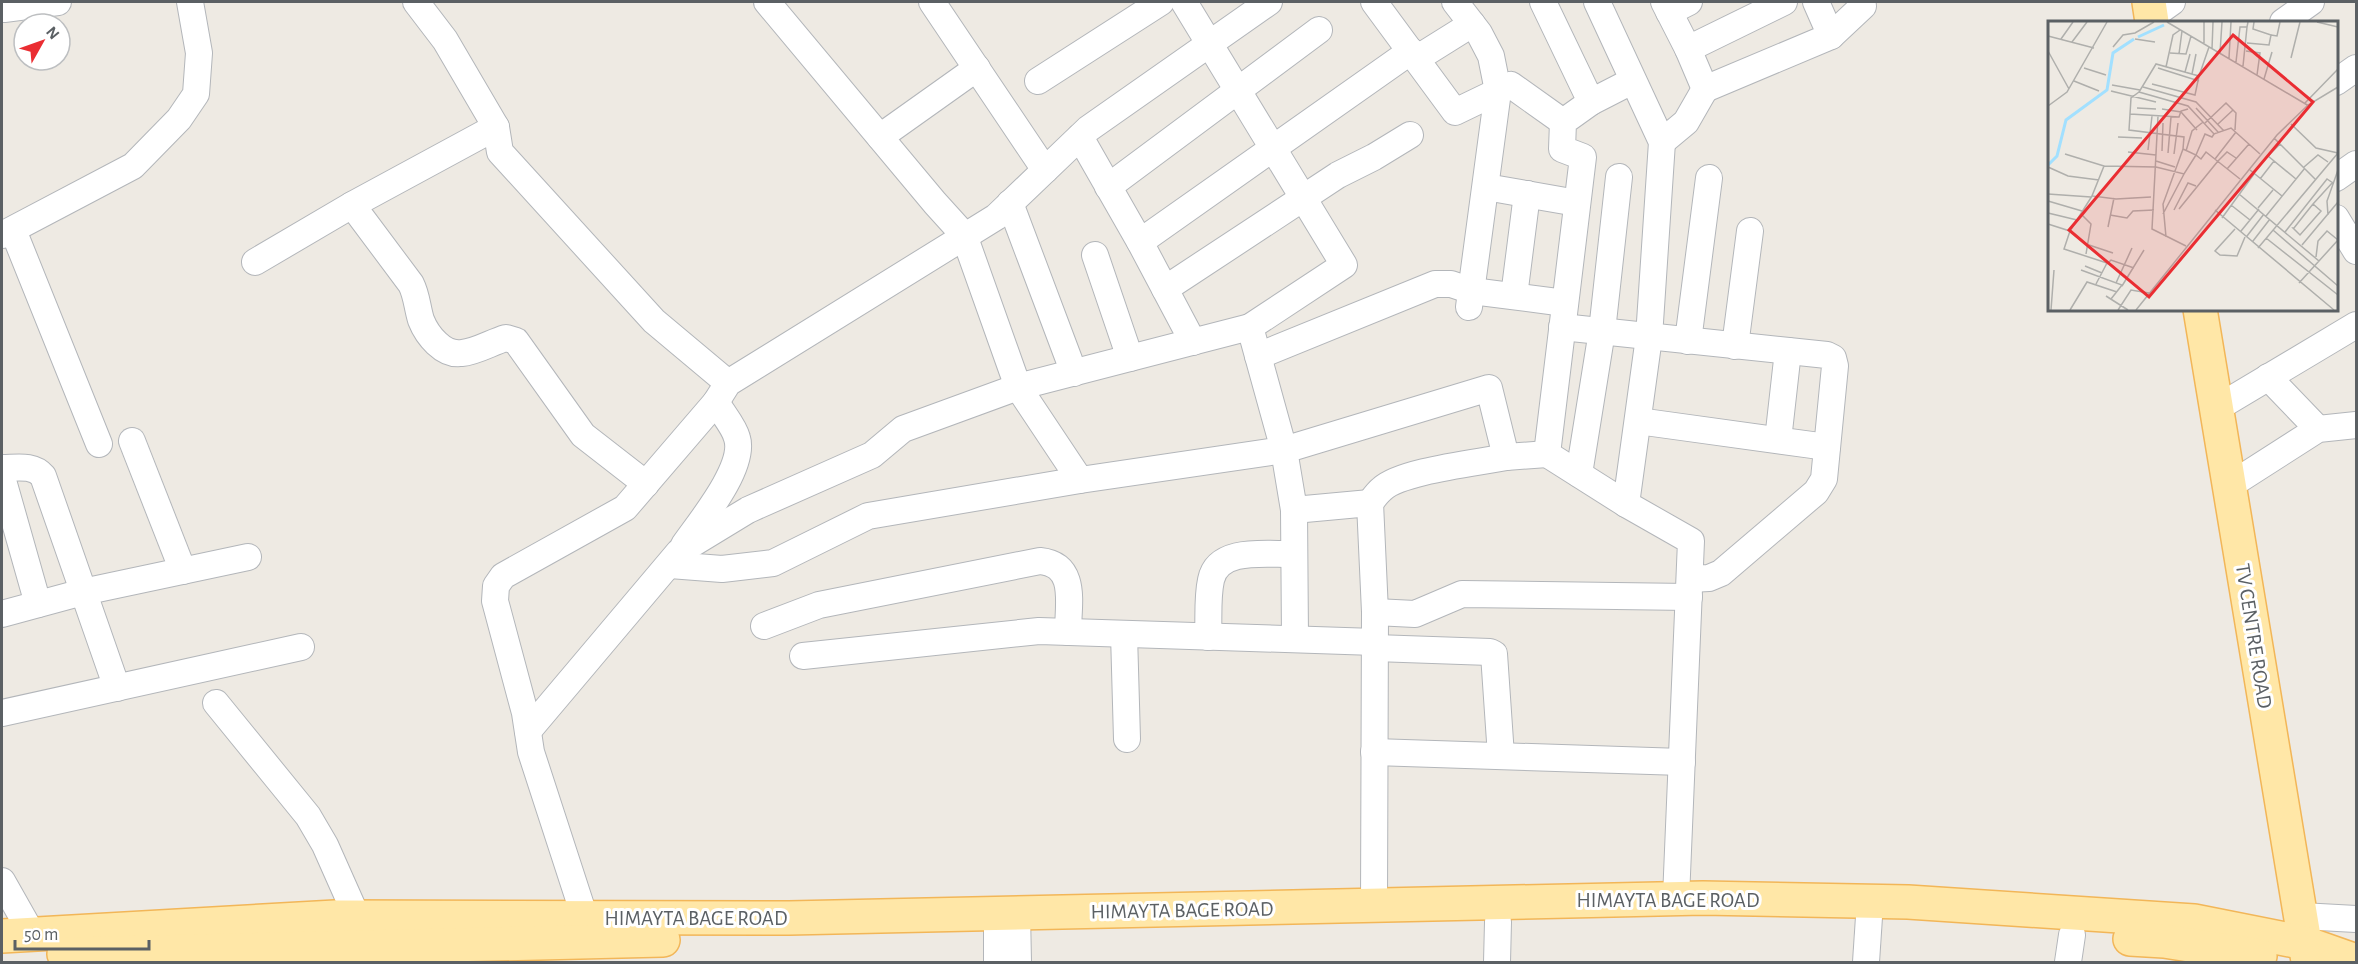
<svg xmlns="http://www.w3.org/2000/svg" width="2358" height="964" viewBox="0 0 2358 964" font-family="'Alegreya Sans',sans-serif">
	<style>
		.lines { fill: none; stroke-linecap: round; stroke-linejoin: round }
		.minor-casing { stroke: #b3b6ba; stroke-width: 28 }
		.major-casing { stroke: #f2b658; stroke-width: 36 }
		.minor { stroke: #fff; stroke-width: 26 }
		.major { stroke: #ffe7a7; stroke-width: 33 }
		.labels { text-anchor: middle; stroke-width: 6; stroke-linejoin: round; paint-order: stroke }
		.street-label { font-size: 21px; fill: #5b6064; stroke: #fff }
		.inset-river { fill: none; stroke: #a2e0ff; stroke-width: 3 }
		.inset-road { fill: none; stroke: #afafac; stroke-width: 1.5 }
		.view { fill: #ea2d32; fill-opacity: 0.15; stroke: #ea2d32; stroke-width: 3 }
		.inset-edge { fill: none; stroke: #5b6064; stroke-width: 3 }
	</style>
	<rect width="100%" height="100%" fill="#eeeae3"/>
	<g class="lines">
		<g class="minor-casing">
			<g id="minor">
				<polyline points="416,2 445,40 496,127 500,152 654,321 728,383"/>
				<polyline points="767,2 935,203 964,235 1018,387 1080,480 1284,450 1250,327 1344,265 1184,2"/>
				<polyline points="932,2 1045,170"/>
				<polyline points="1374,2 1455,112 1511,85 1563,122"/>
				<polyline points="1455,2 1479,33 1491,56 1498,91 1469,307"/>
				<polyline points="1543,2 1591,102 1563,122 1562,149 1583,157 1547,454 1626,504 1691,541 1676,898"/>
				<polyline points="1597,2 1662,142 1649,337 1626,504"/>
				<polyline points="1664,2 1688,49 1705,89 1831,36 1863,6"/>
				<polyline points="1816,2 1831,36"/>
				<polyline points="2,4 4,9 58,2"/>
				<polyline points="1669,12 1689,2"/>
				<polyline points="2151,17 2172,2"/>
				<polyline points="2283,22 2311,2"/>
				<polyline points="1688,49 1784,2"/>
				<polyline points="1416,59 1472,24"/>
				<polyline points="1038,81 1161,2"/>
				<polyline points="2336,82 2356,68"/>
				<polyline points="1591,102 1632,81"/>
				<polyline points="880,137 977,68"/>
				<polyline points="1080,137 1140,242 1193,342"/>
				<polyline points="1662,142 1686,122 1705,89"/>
				<polyline points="2336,178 2356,164"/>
				<polyline points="1108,187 1319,30"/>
				<polyline points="1486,187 1577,203"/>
				<polyline points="1010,203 1074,373"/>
				<path d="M352,205L411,284C417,296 417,307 421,320C427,335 443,356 462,353C476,352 492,342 506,338L516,341L583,435L646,484"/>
				<polyline points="2336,218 2356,251"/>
				<polyline points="13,230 99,444"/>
				<polyline points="2,235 133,166 179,119 196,94 199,53 190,2"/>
				<polyline points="1140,242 1411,51"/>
				<polyline points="1095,255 1130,358"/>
				<polyline points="255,262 352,205 496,127"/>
				<polyline points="1165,289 1338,175 1374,157 1410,135"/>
				<polyline points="1514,296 1527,194"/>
				<polyline points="1562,327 1827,355 1833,358 1835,366 1824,479 1816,492 1721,573 1709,578 1690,579"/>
				<polyline points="1688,341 1709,178"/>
				<polyline points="1735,346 1750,231"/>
				<polyline points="1258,356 1435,284 1451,284 1472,291 1565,303"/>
				<polyline points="2268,377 2318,429"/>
				<polyline points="2217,408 2356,325"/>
				<polyline points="1638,421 1827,447"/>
				<polyline points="1778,440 1788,351"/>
				<polyline points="132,441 183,571"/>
				<path d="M2,468C16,468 33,464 43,476L117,688"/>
				<polyline points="1579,474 1602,331 1619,177"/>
				<polyline points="2,477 38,604"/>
				<polyline points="2229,486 2318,429 2356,425"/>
				<path d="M1370,503C1373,499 1377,493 1382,489C1401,471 1477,463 1506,457"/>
				<polyline points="1294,510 1295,639"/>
				<path d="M684,545C700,522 746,467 737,438C734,426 722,413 716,402"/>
				<polyline points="670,565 722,569 773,563 868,516 1080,480"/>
				<polyline points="1375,612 1415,614 1462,594 1689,597"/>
				<polyline points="2,614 83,592 248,557"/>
				<path d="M764,626L819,605L1040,561C1078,565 1068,604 1068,632"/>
				<polyline points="1124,634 1127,739"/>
				<path d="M1208,637C1209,618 1207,598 1211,580C1218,546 1269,555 1294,554"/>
				<polyline points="1375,648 1490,652 1494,654 1501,756"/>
				<polyline points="803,656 1039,631 1375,642"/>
				<polyline points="216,703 308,816 325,845 357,917"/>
				<polyline points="2,713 301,647"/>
				<polyline points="528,731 679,552 748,510 872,455 903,429 1018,387 1250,327"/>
				<polyline points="1374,752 1682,762"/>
				<polyline points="2,881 32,934"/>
				<polyline points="1374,905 1375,612 1370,503 1294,510 1284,450 1489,388 1506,457 1547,454"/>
				<polyline points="1017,913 1018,962"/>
				<polyline points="997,914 997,962"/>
				<polyline points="2301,916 2356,919"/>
				<polyline points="585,918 531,752 525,713 495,601 496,586 503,576 625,508 716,402 728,383 996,217 1088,129 1269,2"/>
				<polyline points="1497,962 1498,922"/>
				<polyline points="1866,962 1870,902"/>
				<polyline points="2068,962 2072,935"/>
			</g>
		</g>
		<g class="major-casing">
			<g id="major">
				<polyline points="2149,2 2152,22"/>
				<polyline points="2200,309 2308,961"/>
				<polyline points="2,936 335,917 789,918 1703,898 1908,902 2194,921 2305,943 2356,961"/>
				<polyline points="2130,939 2164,941 2260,956"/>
				<polyline points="64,954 663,940"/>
			</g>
		</g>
		<use href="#minor" class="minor"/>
		<use href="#major" class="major"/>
	</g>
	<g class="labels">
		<g class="street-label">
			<text transform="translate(2254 636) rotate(81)" y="7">TV CENTRE ROAD</text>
			<text x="1668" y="907">HIMAYTA BAGE ROAD</text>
			<text transform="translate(1182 910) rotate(-1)" y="7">HIMAYTA BAGE ROAD</text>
			<text x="696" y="925">HIMAYTA BAGE ROAD</text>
		</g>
	</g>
	<g transform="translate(2048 21)">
		<rect width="290" height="290" fill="#eeeae3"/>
		<path class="inset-river" d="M90,16L116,4M0,144L9,135L18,99L59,69L65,32L86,18"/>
		<path class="inset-road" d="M119,1L261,85M269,1L290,6M223,14L229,15L232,1M0,15L46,27M13,18L25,1M87,18L107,21M24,21L39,1M156,22V1M199,22L221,24L223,14L205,8L206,1M65,26L75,14L87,12L106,1M161,26L151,55L108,43L91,71L140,85L166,113L183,107L212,133M164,28L165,1M0,30L21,68M198,30L212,32L209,54M122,32L138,33L143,15M172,32L174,1M131,33L134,10M181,37L183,1M243,37L252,1M188,41L192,6H199L200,1M195,45L199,6M118,46L125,14L132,9M36,47L58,54M110,47L151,60M137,51L142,33M144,53L148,33M216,58L224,31M26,60L51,70M104,63L147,74L151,55M64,64L92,69M95,66L148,81L176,110M63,70L108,81M257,82L290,48M0,85L19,71L59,1M89,87L108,88M148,87L170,111M114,88L133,91L149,109M82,93L131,96L133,90L140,88M110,95L104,208L138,225M157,102L178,82L188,92L187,109M170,103L185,89M243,103L268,127L290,132M166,113L164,116L157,113L148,134L153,138L158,131L192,158M70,116L94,117M226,117L267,158M232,123L220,135L248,158M100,129L104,95M114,130L115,102M138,130L144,110L155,101M80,131L108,134M120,132L123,96M17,133L56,145L44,175L68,178L103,176M126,133L130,102M167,138L188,111M108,140L127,146M170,140L179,131L188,137M56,145L108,146L136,153L148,134L135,128L136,116L81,109L83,77L91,71M0,146L20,155L51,159M256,146L270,134L280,141M179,148L201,123M202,149L234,175M212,158L226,140M0,173L43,176M191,173L271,240M0,180L34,190M265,183L273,190L252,214L245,207H246L257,193L265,183L285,161M183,184L202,199M210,187L225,169M131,188L170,140M126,189L140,162L148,165M167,189L286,289M0,192L29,199M33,193L43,203L38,233M115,193L136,153M62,194L79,197L85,190L106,189M280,194L279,180L290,149M218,195L257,147M174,197L206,153M0,203L22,210L44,175M60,206L66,177M187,208L167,230L172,234L189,235L197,216M225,209L290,265M22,210L16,228L59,242L48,263M193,210L211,188M237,211L279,158L285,162M199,215L216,193M118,216L115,183L135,128M218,217L290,274M205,220L222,198M41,224L65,232M254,224L290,181M210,227L290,132M59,243L63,239L86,247M37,245L54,252M33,249L74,264L63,278M68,262L84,227M251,262L290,219L279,210L270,220L268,236M74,265L96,229M58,275L80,289M3,289L6,249M22,289L39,261L69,271M70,289L83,269L101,272M88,289L229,114L260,84L290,66"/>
		<path class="view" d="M185,14L265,81L101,276L21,209Z"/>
		<rect width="290" height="290" class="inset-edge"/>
	</g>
	<rect width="2358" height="964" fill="none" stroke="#5b6064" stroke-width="6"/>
	<g transform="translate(42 42) rotate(50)"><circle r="28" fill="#ffffff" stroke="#bdbfc1" stroke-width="1.5"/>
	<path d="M0-4.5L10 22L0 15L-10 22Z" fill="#ea2d32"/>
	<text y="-9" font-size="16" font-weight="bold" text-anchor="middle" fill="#5b6064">N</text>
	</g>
	<path d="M15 940v9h134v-9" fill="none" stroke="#5b6064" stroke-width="3"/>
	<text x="24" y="940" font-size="18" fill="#5b6064" stroke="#ffffff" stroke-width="4.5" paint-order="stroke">50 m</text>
</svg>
